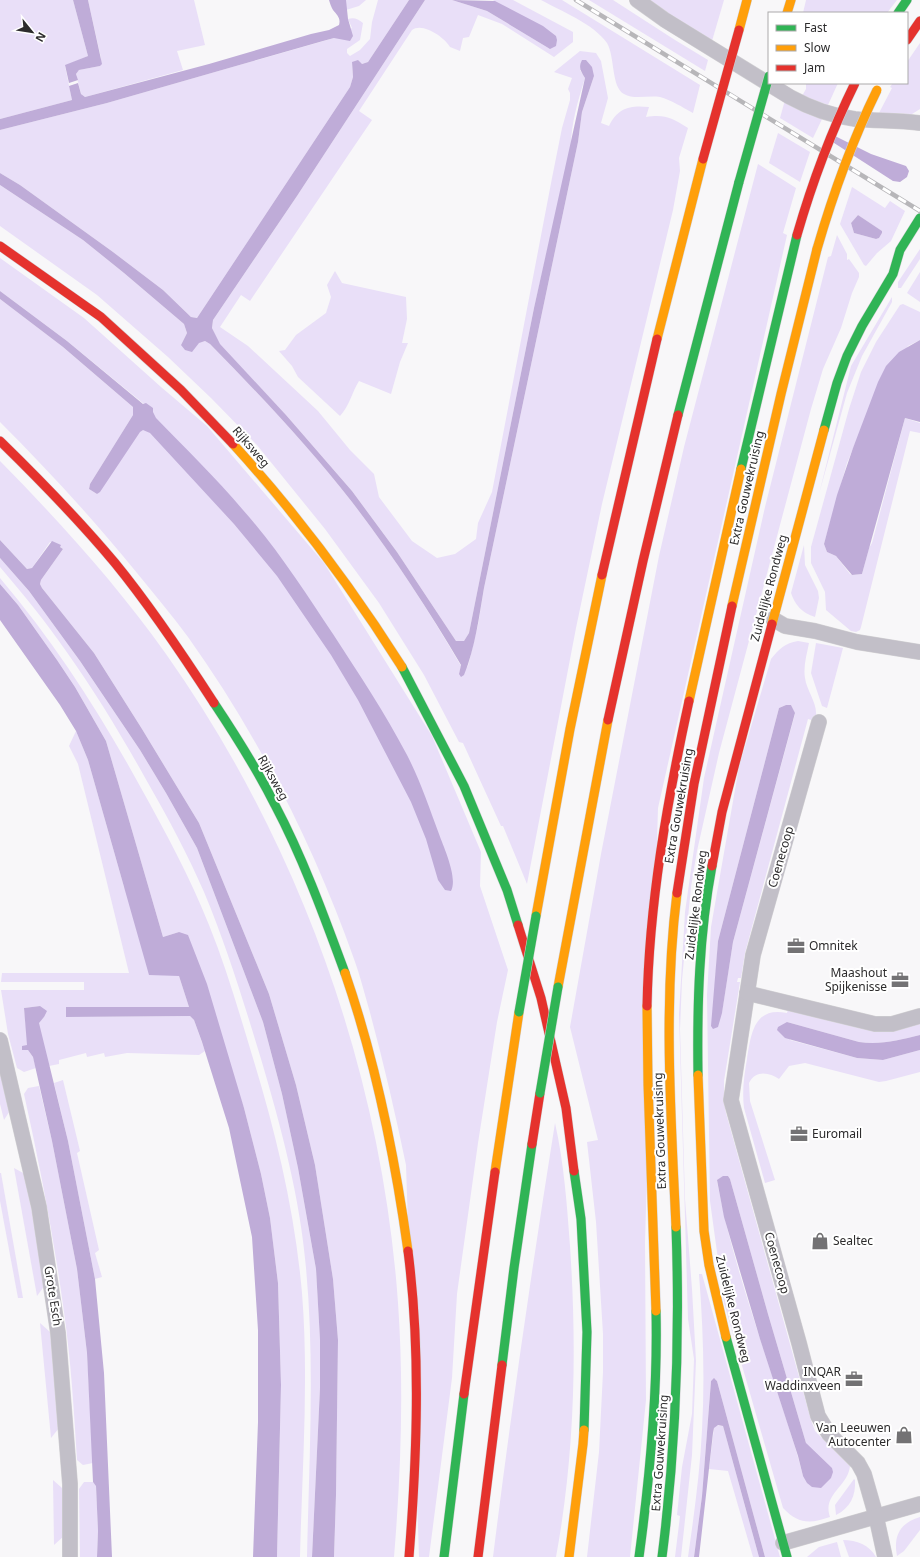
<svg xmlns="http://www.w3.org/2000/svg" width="920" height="1557" viewBox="0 0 920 1557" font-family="'Noto Sans',sans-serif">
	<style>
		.green { fill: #e9dff8; fill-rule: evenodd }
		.water { fill: #bfacd8 }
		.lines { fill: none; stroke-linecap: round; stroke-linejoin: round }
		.street-casing { stroke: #d3d2d4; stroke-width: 16 }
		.fast-casing { stroke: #d3d2d4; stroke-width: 10 }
		.slow-casing { stroke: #d3d2d4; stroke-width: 10 }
		.jam-casing { stroke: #d3d2d4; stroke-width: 10 }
		.street { stroke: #c2bfc8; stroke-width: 15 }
		.fast { stroke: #30b455; stroke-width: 9 }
		.slow { stroke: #ff9f0a; stroke-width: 9 }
		.jam { stroke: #e5322d; stroke-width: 9 }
		.rail-casing { stroke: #b7b6b9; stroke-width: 4.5 }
		.rail { stroke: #fff; stroke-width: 3; stroke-dasharray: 9; stroke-linecap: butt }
		.fast-bridge-casing { stroke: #d3d2d4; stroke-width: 10; stroke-linecap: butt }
		.slow-bridge-casing { stroke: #d3d2d4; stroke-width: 10; stroke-linecap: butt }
		.jam-bridge-casing { stroke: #d3d2d4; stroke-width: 10; stroke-linecap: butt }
		.fast-bridge { stroke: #30b455; stroke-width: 9 }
		.slow-bridge { stroke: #ff9f0a; stroke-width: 9 }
		.jam-bridge { stroke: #e5322d; stroke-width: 9 }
		.labels { text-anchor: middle; stroke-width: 4; stroke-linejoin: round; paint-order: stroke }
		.street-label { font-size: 12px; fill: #2c2b2c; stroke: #fff }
		.poi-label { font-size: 12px; fill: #2c2b2c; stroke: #fff; text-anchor: start }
	</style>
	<rect width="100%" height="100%" fill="#f8f7f9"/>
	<g class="green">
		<polygon points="0,0 73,0 88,56 65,66 72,100 0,119"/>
		<polygon points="88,0 194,0 205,45 177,51 183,70 85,97 81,94 76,74 79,70 100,66 101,58"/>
		<polygon points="346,0 366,0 359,6 346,10"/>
		<path d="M378,0H409L368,62L362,64L352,62L353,77L350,87L197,318L191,317L163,290L113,252L20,185L0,173V130L107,103L334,38L352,28L348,19C354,17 358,19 363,23L360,40L347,49V53L350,56L360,50L370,39L372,22Z"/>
		<path d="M425,0H452L487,11L550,49L493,0H513L573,32V42L554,57L502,24L478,15L469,37L463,38L460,51L450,47C445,38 423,22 412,30L359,111L372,120L355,145L250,301L241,295L220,327L248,346L318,411L350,450L374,474L379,497L412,541L437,558L455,554L476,539L478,523L492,492L552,178L562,128L570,100V93L568,89L572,78L554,72L580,51L596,53L601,61L608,98L601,123L609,126C618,107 631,105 649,107L646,117C665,114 672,118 688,128L679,158L680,171L673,210L602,504L576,628L527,884L503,826H501L463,743L459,742L424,675L379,603L325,529L257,445L211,398L168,357L97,295L0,226V185L83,240L124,273L184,324L187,333L181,345L205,341L210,344C260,395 308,446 352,502C392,554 428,609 461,666L459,674L468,666L478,625L484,588L578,142L582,112L594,76L580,70L585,78C578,101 571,123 571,147L534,308L469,633L464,641H456L397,552L352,491L286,415L219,344L212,328L213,320L297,196Z"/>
		<path d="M541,0H562L700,85L693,113C682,107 671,100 660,97C648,95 634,100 624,94C611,87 615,56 607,43C594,24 561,11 541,0Z"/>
		<polygon points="589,0 613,0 675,40 708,60 705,71"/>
		<polygon points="647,0 724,0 712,41"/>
		<polygon points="806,0 897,0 887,13 803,13"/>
		<polygon points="920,43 920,109 912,114 879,113 892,88 890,87 893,83 907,83 907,62"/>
		<polygon points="806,83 838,83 828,105 802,96 806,89"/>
		<polygon points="785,100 823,117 813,138 780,118"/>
		<polygon points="778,133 810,152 800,182 769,163"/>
		<polygon points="758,164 796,188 783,233 787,235 658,808 645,1242 646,1400 630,1557 587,1557 599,1452 603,1372 603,1334 596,1222 587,1142 598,1140 570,1027 601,854 659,556 684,447"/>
		<path d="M852,187L885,208L890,201L905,211L891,241L877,253L866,266L864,265L840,224ZM858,215L882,231V233L879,238L876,239L854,233L851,223Z"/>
		<polygon points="837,235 847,254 847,260 849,259 859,273 859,277 852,293 841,328 823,369 811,409 719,753 697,851 691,887 682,980 680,1029 685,1199 692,1289 696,1361 692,1455 681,1557 675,1557 680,1516 677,1515 682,1467 692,1414 694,1359 688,1319 679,1014 685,912 704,778 765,507 828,257 831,256"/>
		<polygon points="920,249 920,259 901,288 898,288 898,282"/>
		<path d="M0,258L84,318L161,387L207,426L324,563L432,736L481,852L480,886L508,970L497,1022L478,1143L457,1294L452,1378L429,1557H419L406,1165C395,1112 383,1060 369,1009C364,992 360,975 354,959C314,846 258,735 188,637C172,615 154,594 137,573C94,520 48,470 0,422V299L63,347L133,407V415L90,484L89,489L97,494L144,404L67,341L0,291Z"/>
		<path d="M335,271L342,283L406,297L407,319L402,343H408L400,362L391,394L359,381C352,392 350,405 340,416L298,377L292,366L279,351L285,350L296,335L326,313L331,297L327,285Z"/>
		<polygon points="920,272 920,302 907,293"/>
		<polygon points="892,297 892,302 862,356 847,393 819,494 851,366"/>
		<polygon points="903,304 920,312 920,340 908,346 864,422 847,463 824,544 827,552 836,556 850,574 852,575 862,574 869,548 872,543 905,418 920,423 920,433 910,431 861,627 860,630 856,632 851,631 826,610 825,592 811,563 811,547 849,409 861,372 876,342 900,305"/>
		<path d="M0,461C60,522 117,585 166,654C299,842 382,1073 398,1303C404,1388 401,1472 394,1557H334L336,1495L338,1340L333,1279L315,1165L296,1085L269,994L199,823L142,729L94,653L42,588L40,584L41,580L63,549L55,543L50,542L32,568L27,569L0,540Z"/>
		<path d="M804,545L805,565L818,591L819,598L815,617C802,613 795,605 791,593Z"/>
		<path d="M0,558L29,591L80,661L140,750L166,793L197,848L263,1022L282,1094L298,1168L316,1269L320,1340V1388L312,1557H307C309,1461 315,1364 306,1268C300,1197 281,1127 261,1059C244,1003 227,947 204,892C188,855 168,818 148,783C123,738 96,693 66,651C46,622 23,594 0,567Z"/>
		<path d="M0,578C55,643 100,713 141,788C166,833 190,877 209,925C226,967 239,1012 252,1055C276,1133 295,1212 302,1293C309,1380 302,1470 300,1557H277L281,1385L278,1283L270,1218L261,1174L244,1108L179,932L163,937L106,741L75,687L57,660L18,605L0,584Z"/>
		<path d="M798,641L809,643C807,654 803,666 805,678C807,693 820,705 815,721L808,719L745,953L741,978H738L737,982H740L724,1081V1102L726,1113L811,1420L815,1431L850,1466C848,1487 822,1494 830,1517C810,1524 798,1524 783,1508L724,1303L710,1201L707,995L711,927L739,767L771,659C779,649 785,643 798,641ZM786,705H791L795,714L733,942L722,1012L712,1028L718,941L779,708ZM728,1176L730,1179L768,1314L806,1443L803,1476C796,1447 786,1419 777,1391C755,1322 730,1252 717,1181Z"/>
		<polygon points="816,643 843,648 827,708 822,706 811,673"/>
		<polygon points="76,731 88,760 124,887 179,976 189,1007 67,1007 66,1017 190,1016 194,1020 205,1051 199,1055 127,1053 105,1057 104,1053 87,1057 86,1053 59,1060 59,1064 49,1066 38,1023 44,1017 40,1006 24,1008 28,1045 22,1049 28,1050 33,1057 36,1068 24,1072 17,1068 8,1034 1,990 84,990 84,982 1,982 2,973 129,973 78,764 69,746"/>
		<path d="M788,1009L859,1028L874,1030L920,1021V1035C899,1040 881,1045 859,1042L787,1022L790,1040L857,1058L883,1060L920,1050V1072L886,1081L879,1082L805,1063L789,1066L779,1079C769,1072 755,1070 749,1083L750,1101L775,1180L765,1183L744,1108C742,1091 744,1076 747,1059C751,1034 754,1006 787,1013Z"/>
		<polygon points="0,1066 11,1109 4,1120 0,1104"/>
		<polygon points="63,1080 80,1151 77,1153 99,1250 95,1253 102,1277 95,1279 68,1141 54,1083"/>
		<path d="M39,1086L52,1141L77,1269L87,1353L93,1463L83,1465L77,1460C74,1411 71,1361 64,1312C54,1238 40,1166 24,1094L28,1088Z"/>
		<path d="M555,1123C564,1163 567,1205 570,1246C577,1350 575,1454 556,1557H493C511,1412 532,1267 555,1123Z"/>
		<polygon points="14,1168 25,1174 45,1285 37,1296"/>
		<polygon points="0,1173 1,1173 23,1298 18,1298 0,1201"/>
		<path d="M699,1274H702L780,1557H765L717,1381L715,1379L711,1381L702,1496L694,1557H688C694,1515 700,1472 702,1430C705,1378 703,1326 699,1274Z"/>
		<polygon points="40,1323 50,1332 59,1428 51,1438"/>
		<polygon points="716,1425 723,1426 759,1557 753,1557 728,1471 709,1469 714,1428"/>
		<path d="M854,1479L855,1480C856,1496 850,1508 836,1515L835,1505Z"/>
		<polygon points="53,1480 62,1488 64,1536 54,1545"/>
		<polygon points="84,1482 93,1482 96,1485 98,1531 97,1557 80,1557 79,1489"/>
		<path d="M920,1517V1530L904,1551L897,1556C893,1536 900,1523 920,1517Z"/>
		<path d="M843,1540C857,1540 869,1545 876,1557H849Z"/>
		<polygon points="837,1542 841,1557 807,1557 819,1547"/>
	</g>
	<g class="water">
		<polygon points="73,0 88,0 102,64 100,66 79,70 76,74 78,80 69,83 65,65 88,56"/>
		<path d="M329,0H346L348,19L353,36L350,41L334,38L323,41L107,103L0,130V119L72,100L69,86L78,83L81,94L85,97L209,64L311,34L329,30L339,25C341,18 337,15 333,10C331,7 330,3 329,0Z"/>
		<path d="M409,0H425L297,196L213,320L212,328L220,344L286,415L352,491L397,552L456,641H464L469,633L534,308L585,78C581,71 578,68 582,60H586L592,67L594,76L582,112L578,142L484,588C479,617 475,648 464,675L461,677L459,674L461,665C428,609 392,554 352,502C308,446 260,395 210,344L205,341L199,343L192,352L185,350L181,345L187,333L184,324L124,273L83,240L0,185V173L20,185L113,252L163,290L191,317L197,318L350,87L353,77L352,62L358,60L362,64L368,62Z"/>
		<polygon points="452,0 495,1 543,26 556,36 557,40 556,46 550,49 487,11"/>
		<polygon points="835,136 871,154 906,166 909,171 907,177 900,182 893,181 831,141"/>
		<polygon points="858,215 882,231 882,233 879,238 876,239 854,233 851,223"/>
		<path d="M0,291L67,341L143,404L146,403L153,408V412L156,418C185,448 216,478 243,510C277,548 305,592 333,634C359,674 385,713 407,755C420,780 429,807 439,834C444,848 458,878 451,891L445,890L438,880L426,839L411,802L358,700L331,655L277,576L234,524L150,433L143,430L140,432L100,492L97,494L89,489L90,484L133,415V407L63,347L0,299Z"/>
		<polygon points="920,340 920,422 905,418 862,574 852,575 836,556 827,552 824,544 837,495 853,448 878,382 886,366 899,352"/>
		<polygon points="0,540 27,569 32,568 52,541 61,545 60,547 63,549 41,580 40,584 42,588 94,653 142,729 199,823 269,994 296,1085 315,1165 333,1279 338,1340 336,1495 334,1557 312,1557 320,1388 320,1340 316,1269 298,1168 282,1094 263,1022 197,848 166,793 140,750 80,661 29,591 0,558"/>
		<polygon points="0,584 18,605 57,660 75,687 106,741 163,937 179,932 188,935 207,984 244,1108 261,1174 270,1218 278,1283 281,1385 277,1557 253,1557 258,1422 258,1330 252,1237 229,1128 202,1042 194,1020 190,1016 66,1017 66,1007 189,1007 179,976 149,975 88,760 76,731 60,705 0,620"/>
		<polygon points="786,705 791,705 795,713 733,942 722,1013 718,1027 713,1029 711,1026 718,941 779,708"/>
		<polygon points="40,1006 47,1011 44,1017 39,1023 68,1141 95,1279 104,1373 112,1557 97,1557 98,1531 96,1486 93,1482 87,1353 77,1269 52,1141 33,1057 28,1050 22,1050 22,1046 27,1045 24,1008"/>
		<path d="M787,1022L859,1042C881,1045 899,1040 920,1035V1050L883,1060L857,1058L785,1038L777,1030L778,1027Z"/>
		<polygon points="723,1176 728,1176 730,1179 768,1314 806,1443 832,1468 833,1472 831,1478 821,1488 812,1487 807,1483 803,1476 798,1456 760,1339 724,1217 717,1180"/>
		<polygon points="714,1378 717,1381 765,1557 759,1557 723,1426 718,1425 714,1428 713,1433 699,1557 694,1557 702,1496 711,1381"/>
	</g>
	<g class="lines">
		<g class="street-casing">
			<g id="street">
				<path d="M637,0L665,20L790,97C810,108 832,116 855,119C876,121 898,120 920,123"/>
				<polyline points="773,619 785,626 815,631 857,642 920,652"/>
				<polyline points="819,722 753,955 731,1100 799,1343 818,1416 829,1434 858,1463 864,1474 876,1516 885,1557"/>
				<polyline points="747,993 875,1024 892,1024 920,1016"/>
				<polyline points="0,1040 39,1207 58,1333 70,1484 70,1557"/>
				<polyline points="783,1543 920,1504"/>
			</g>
		</g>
		<g class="fast-casing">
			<g id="fast">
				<polyline points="898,13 907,0"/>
				<polyline points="678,415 739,182"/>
				<polyline points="824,430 837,383 847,356 862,326 893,274 900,250 920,218"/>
				<polyline points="741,469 797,235"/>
				<polyline points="402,667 464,786 507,890 518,925"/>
				<path d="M214,703C236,736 257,769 275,805C303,858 324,916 345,973"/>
				<path d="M698,1075C697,1005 699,935 712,866"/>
				<polyline points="574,1171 581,1219 587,1332 584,1430"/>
				<polyline points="726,1337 787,1557"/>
				<polyline points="502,1365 514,1268 532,1144"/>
				<polyline points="444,1557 464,1394"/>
				<path d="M639,1557C650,1476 658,1393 656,1311"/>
				<path d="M662,1557C676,1447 680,1337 676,1227"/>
			</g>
		</g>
		<g class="slow-casing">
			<g id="slow">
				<polyline points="787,13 791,0"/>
				<polyline points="739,30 747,0"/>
				<polyline points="657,339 703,159"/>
				<path d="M233,444C296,513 352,588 402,667"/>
				<polyline points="732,606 781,394 817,249"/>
				<polyline points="772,624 824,430"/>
				<polyline points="689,701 741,469"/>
				<polyline points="536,916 570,729 602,575"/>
				<path d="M345,973C376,1063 395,1157 408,1251"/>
				<polyline points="558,987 608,720"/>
				<polyline points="647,1006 648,1084 656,1311"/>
				<polyline points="698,1075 704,1231 709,1265 726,1337"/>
				<polyline points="495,1172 519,1012"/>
				<path d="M676,1227C671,1116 663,1004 677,893"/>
				<polyline points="569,1557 583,1444 584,1430"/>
			</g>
		</g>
		<g class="jam-casing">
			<g id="jam">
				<polyline points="907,40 920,21"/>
				<polyline points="0,246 101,317 181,390 233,444"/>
				<path d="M0,441C40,480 79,520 115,563C151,607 183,655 214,703"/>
				<polyline points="602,575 657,339"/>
				<polyline points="608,720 643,561 678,415"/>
				<polyline points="712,866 722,812 772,624"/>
				<polyline points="677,893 694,784 732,606"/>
				<polyline points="518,925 541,998 566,1108 574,1171"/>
				<path d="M647,1006C649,903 667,802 689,701"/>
				<polyline points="532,1144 540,1093"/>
				<path d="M408,1251C421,1352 417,1456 409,1557"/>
				<polyline points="464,1394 495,1172"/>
				<polyline points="478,1557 502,1365"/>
			</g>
		</g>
		<use href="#street" class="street"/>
		<use href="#fast" class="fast"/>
		<use href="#slow" class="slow"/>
		<use href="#jam" class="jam"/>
		<g class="rail-casing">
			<polyline id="rail" points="576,0 920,211"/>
		</g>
		<use href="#rail" class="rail"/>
		<g class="fast-bridge-casing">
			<g id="fast-bridge">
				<polyline points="739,182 769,76"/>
				<polyline points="519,1012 536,916"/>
				<polyline points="540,1093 558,987"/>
			</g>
		</g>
		<g class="slow-bridge-casing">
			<path id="slow-bridge" d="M817,249C833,194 852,141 877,90"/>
		</g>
		<g class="jam-bridge-casing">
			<g id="jam-bridge">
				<polyline points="703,159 739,30"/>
				<path d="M797,235C812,183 831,132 855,83"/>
			</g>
		</g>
		<use href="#fast-bridge" class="fast-bridge"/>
		<use href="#slow-bridge" class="slow-bridge"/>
		<use href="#jam-bridge" class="jam-bridge"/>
	</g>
	<defs>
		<g id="office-bare" transform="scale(1.38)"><path d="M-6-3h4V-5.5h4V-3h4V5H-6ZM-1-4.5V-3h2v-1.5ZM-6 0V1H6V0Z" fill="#737274" stroke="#fff" stroke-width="2.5" paint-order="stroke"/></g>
		<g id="shop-bare" transform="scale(1.38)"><path d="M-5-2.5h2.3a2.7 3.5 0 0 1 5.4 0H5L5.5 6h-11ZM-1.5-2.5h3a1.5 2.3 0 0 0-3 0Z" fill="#737274" stroke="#fff" stroke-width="2.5" paint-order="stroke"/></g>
	</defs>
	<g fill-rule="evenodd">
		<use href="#office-bare" x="796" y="946"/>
		<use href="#office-bare" x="900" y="980"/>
		<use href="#office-bare" x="799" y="1134"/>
		<use href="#shop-bare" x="820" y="1241"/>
		<use href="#office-bare" x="854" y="1379"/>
		<use href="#shop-bare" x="904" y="1435"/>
	</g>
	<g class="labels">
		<g class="street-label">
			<text transform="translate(251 447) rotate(49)" y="4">Rijksweg</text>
			<text transform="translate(747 488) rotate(-77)" y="4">Extra Gouwekruising</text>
			<text transform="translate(769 588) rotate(-75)" y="4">Zuidelijke Rondweg</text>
			<text transform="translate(273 778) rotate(61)" y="4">Rijksweg</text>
			<text transform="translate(679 806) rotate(-80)" y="4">Extra Gouwekruising</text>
			<text transform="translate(781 857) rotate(-74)" y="4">Coenecoop</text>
			<text transform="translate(696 905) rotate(-83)" y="4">Zuidelijke Rondweg</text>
			<text transform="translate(660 1131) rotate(-92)" y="4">Extra Gouwekruising</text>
			<text transform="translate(777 1263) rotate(74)" y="4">Coenecoop</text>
			<text transform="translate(53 1296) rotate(81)" y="4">Grote Esch</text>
			<text transform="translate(733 1309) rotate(76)" y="4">Zuidelijke Rondweg</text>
			<text transform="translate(660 1453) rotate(-86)" y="4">Extra Gouwekruising</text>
		</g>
		<g class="poi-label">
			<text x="809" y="950">Omnitek</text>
			<text x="887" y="977" text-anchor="end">Maashout<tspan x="887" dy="14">Spijkenisse</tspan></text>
			<text x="812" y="1138">Euromail</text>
			<text x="833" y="1245">Sealtec</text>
			<text x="841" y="1376" text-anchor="end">INQAR<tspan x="841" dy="14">Waddinxveen</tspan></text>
			<text x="891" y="1432" text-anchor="end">Van Leeuwen<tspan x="891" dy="14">Autocenter</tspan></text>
		</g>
	</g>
	<rect x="768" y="12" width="140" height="72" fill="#ffffff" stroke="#abaaab"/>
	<rect x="776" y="25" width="20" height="6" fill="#30b455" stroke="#abaaab"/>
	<text x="804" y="32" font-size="12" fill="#2c2b2c">Fast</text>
	<rect x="776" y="45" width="20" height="6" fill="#ff9f0a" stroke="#abaaab"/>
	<text x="804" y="52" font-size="12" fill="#2c2b2c">Slow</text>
	<rect x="776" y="65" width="20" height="6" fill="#e5322d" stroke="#abaaab"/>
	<text x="804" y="72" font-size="12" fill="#2c2b2c">Jam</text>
	<g transform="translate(32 32) rotate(120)" stroke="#ffffff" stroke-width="3" paint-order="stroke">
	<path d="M0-3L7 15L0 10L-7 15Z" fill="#2c2b2c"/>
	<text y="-6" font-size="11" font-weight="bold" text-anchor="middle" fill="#2c2b2c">N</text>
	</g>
</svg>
